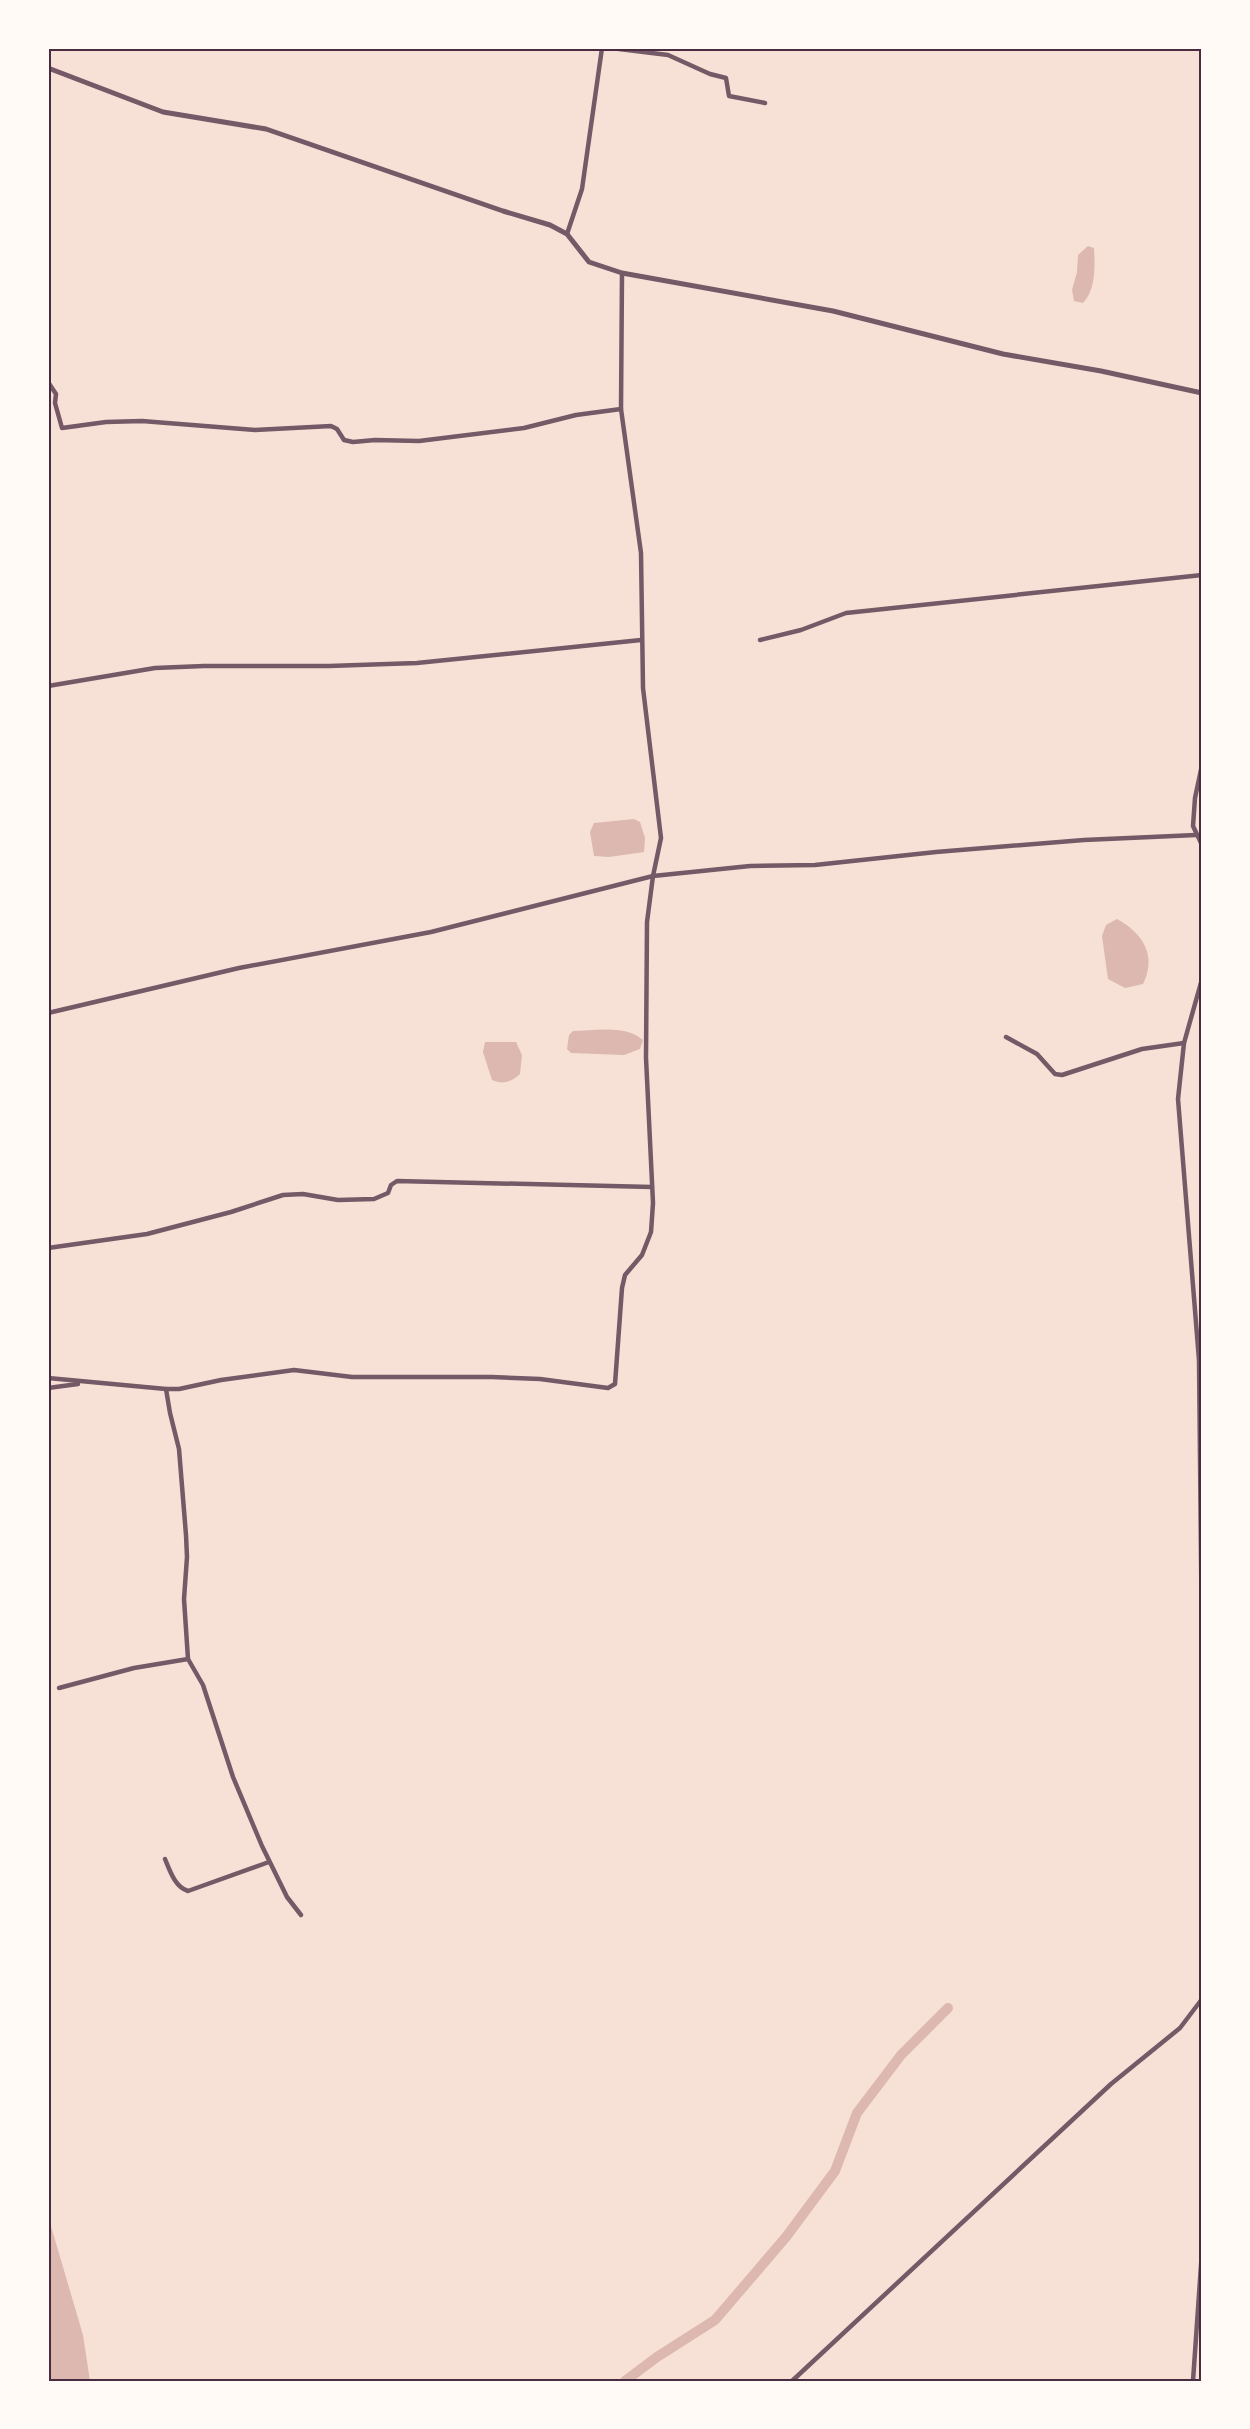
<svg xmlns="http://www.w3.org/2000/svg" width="1250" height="2429" viewBox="0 0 1250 2429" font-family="'Alegreya Sans',sans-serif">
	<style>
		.water { fill: #dcb8b0 }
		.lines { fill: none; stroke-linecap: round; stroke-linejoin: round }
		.canal { stroke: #dcb8b0; stroke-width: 10 }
		.minor { stroke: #755966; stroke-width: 4.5 }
		.tertiary { stroke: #755966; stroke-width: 5 }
		.neatline { fill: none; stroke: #4a2c40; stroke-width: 2 }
	</style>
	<rect width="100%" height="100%" fill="#f7e1d7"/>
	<g class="water">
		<path d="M1088,246L1094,248C1095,267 1096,289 1083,303L1074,301L1072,290L1077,272L1078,255Z"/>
		<polygon points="634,819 640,822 645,838 644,852 609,857 594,856 590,832 594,823"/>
		<path d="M1117,919C1143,933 1157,956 1143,984L1125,988L1108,979L1102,936L1106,925Z"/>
		<path d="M573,1031C595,1030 627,1025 643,1040L640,1049L624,1055L571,1053L567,1049L569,1035Z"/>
		<path d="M485,1042H516L522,1055L520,1074C511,1082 503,1085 492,1080L483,1052Z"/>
		<polygon points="48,2216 83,2335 90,2381 49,2381 48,2378"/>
	</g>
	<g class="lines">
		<polyline class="canal" points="625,2381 657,2357 715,2320 786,2237 835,2171 857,2113 901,2055 948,2008"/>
		<g class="minor">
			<polyline points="611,48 668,55 710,74 726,78 729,96 765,103"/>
			<polyline points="567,234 582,189 602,48"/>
			<polyline points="48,382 56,394 55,403 62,428 106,422 142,421 255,430 331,426 337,429 344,440 353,442 375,440 419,441 524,428 576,415 621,409"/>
			<polyline points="760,640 801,630 846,613 1202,575"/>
			<polyline points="48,686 155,668 204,666 329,666 417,663 641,640"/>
			<polyline points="1202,765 1195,798 1193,826 1202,845"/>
			<polyline points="1202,979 1184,1043 1178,1099 1199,1360 1202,1651"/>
			<polyline points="48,1013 239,968 431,932 653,876 750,866 815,865 936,852 1084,840 1196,835"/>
			<polyline points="1006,1037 1037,1054 1055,1074 1062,1075 1142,1049 1184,1043"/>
			<polyline points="48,1248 147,1234 231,1212 283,1195 303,1194 338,1200 374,1199 388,1193 391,1185 397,1181 652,1187"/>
			<polyline points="48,1378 166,1389"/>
			<polyline points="48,1388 78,1384"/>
			<polyline points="59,1688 134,1668 188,1659"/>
			<path d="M165,1859C170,1871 175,1887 188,1891L269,1862"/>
			<polyline points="301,1915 287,1897 262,1846 233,1777 203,1685 188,1659 184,1599 187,1557 186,1535 179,1449 170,1413 166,1389 179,1389 221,1380 294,1370 352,1377 492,1377 540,1379 608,1388 615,1384 622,1288 625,1275 642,1255 651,1232 653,1203 646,1058 647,922 653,876 661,838 643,688 641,553 621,409 622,273"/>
			<polyline points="792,2381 1111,2084 1180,2028 1202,1999"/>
			<polyline points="1193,2381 1202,2251"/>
		</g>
		<polyline class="tertiary" points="48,68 163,112 266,129 503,211 550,225 567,234 589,262 622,273 833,311 1003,354 1101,371 1202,393"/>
	</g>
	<rect width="1250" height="2429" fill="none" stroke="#fffaf5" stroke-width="99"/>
	<rect x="50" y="50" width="1150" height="2330" class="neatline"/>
</svg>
